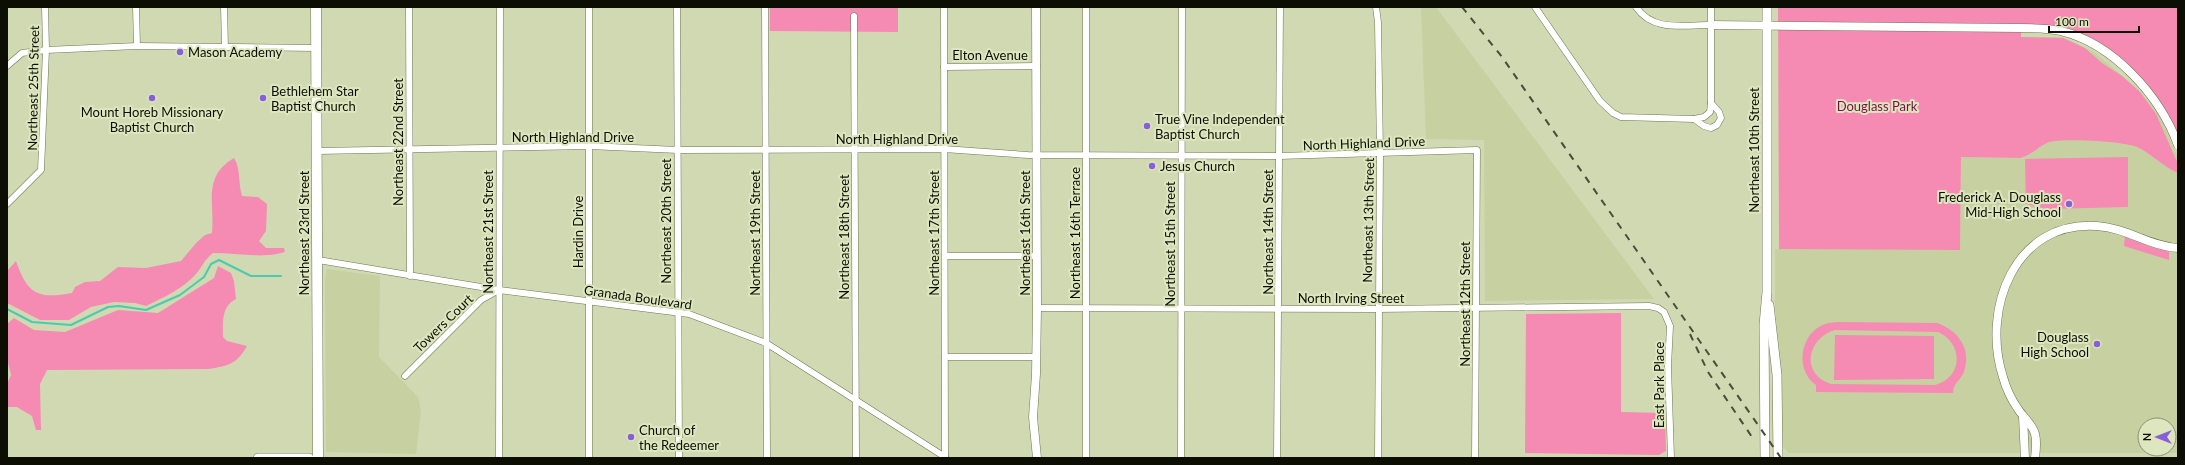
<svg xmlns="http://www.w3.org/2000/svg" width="2185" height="465" viewBox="0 0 2185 465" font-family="Lato,sans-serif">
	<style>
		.built { fill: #c7d0a1; fill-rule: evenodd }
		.green { fill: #f58bb3; fill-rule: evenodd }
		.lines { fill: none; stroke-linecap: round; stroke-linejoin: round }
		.stream { stroke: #4acbb0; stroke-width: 2 }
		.minor-casing { stroke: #6e7551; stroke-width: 7 }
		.tertiary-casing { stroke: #6e7551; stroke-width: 9 }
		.secondary-casing { stroke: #6e7551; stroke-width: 10 }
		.primary-casing { stroke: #6e7551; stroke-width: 11 }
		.minor { stroke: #fff; stroke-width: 6 }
		.tertiary { stroke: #fff; stroke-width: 8 }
		.secondary { stroke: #fff; stroke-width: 9 }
		.primary { stroke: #fff; stroke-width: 10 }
		.rail { stroke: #494c39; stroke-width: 2; stroke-dasharray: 7 7; stroke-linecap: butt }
		.poi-dot { fill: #895fd9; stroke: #dee6bf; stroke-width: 1.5 }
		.labels { text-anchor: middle; stroke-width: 4; stroke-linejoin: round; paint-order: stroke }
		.poi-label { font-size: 13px; fill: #0c0e03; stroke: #dee6bf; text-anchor: start }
		.street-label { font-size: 13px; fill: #0c0e03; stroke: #dee6bf }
		.park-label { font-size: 13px; fill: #791145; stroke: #dee6bf }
	</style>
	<rect width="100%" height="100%" fill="#d1d9b2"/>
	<g class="built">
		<polygon points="1421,7 1436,7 1654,299 1485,301 1484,140 1426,139"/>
		<path d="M2021,37H2063L2095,53L2137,88L2159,114L2178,158V453H1789L1783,447L1782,385L1775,306V249H1960L1961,157L2020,158ZM2145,425H2169V449H2145Z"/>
		<polygon points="327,269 380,276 379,357 418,397 421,411 416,454 326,452 325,280"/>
	</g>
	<g class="green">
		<polygon points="770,7 898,7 898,32 770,31"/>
		<path d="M1778,7H2178V134C2159,94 2136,69 2099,46C2092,41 2084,34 2076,31C2058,25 2039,25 2021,25V37L2063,38L2085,48L2102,63L2122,76L2140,92L2156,114L2178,164V173C2162,166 2152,154 2137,147C2123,141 2062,138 2049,142C2038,146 2031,156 2020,158L1961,157L1960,250L1779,249Z"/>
		<polygon points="2128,157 2128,207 2047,209 2026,204 2025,159"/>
		<path d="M234,158C241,169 238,183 242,196L258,197L267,204L266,231L259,241L266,248H284L285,252C263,259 236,253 213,253C203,261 203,266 196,274C183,289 164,297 146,306L135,303L114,302L91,307L69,320H40L7,303V271L16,261C28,295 38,299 72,293L75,287L85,282L100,281L118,267L146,268L181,261L197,242L205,235L212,233C215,203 202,177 234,158Z"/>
		<polygon points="2125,235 2149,246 2169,251 2169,260 2124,246"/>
		<path d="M218,266L231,273L234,281L236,299C221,306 223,323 223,337L227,341L247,346C237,364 228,366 208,369L47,370L40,384L41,430H36L32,416L17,407H7V384L11,375L7,359V324L14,318L34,330L65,332L118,310L158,313L214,278Z"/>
		<polygon points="1621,313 1621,412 1665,413 1666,451 1659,455 1525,453 1526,314"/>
		<path d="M1836,322L1937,323C1958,330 1972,349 1964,372C1960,381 1953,383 1953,393L1816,392V385C1797,372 1799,342 1816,329C1822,324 1829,323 1836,322ZM1835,330L1938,332C1963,343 1964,377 1935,385L1831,384C1800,374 1807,338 1835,330Z"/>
		<polygon points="1835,335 1934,336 1934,379 1834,380"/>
	</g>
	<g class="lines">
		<polyline class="stream" points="7,309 32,322 71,325 108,307 119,306 146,310 180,295 204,277 211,264 219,260 251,276 281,276"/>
		<g class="minor-casing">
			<g id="minor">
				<polyline points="136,7 137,46"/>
				<polyline points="224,7 225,48"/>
				<polyline points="409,7 410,276"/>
				<polyline points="589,7 589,458"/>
				<polyline points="677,7 679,458"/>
				<polyline points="765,7 767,458"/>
				<polyline points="944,7 945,458"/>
				<polyline points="1376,7 1378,22 1380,154 1378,458"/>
				<polyline points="1535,7 1600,101 1613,113 1621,117 1694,119 1704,126 1711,128 1717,125 1721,118 1719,112 1711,103 1711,7"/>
				<path d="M1636,7C1653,32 1683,25 1710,25"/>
				<polyline points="854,16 856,458"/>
				<polyline points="7,66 22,53 46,50 137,46 317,48"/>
				<polyline points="944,67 1037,66"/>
				<polyline points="1694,119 1704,117 1710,112 1711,103"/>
				<polyline points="317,151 589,146 678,150 944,149 1028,155 1279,156 1477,150 1475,458"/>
				<polyline points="7,204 41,170 46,50 45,7"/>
				<polyline points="945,256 1037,256"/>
				<polyline points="318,260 499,290 689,314 766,343 945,457"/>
				<polyline points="1037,308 1377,309 1649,306 1658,308 1664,312 1670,326 1668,366 1671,458"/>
				<polyline points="945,357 1036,357"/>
				<polyline points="405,376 481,300 499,290"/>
				<polyline points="499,458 500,7"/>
				<polyline points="1086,458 1086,7"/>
				<polyline points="1181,458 1182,7"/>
				<polyline points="1277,458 1280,7"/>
			</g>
		</g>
		<g class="tertiary-casing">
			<g id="tertiary">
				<polyline points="1036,7 1037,308 1036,374 1033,417 1037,458"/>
				<path d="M1710,25L2021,28C2035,28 2048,28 2061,31C2114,44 2160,96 2178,145"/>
				<polyline points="2023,416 2025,458"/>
				<path d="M2035,458C2036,450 2037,441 2035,434C2033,425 2023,417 2018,409C2011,399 2006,388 2003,377C1981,309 2015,220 2097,226C2127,228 2149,246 2178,248"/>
			</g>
		</g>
		<g class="secondary-casing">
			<g id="secondary">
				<polyline points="1769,305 1777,375 1778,458"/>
				<polyline points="258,458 309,458"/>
				<polyline points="1765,458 1764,325 1767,292 1767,7"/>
			</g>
		</g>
		<g class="primary-casing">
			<polyline id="primary" points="316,7 318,458"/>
		</g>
		<use href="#minor" class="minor"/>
		<use href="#tertiary" class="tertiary"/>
		<use href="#secondary" class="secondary"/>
		<use href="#primary" class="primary"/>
		<g class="rail">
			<polyline points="1462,7 1502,57 1781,458"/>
			<polyline points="1690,334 1708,372 1752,437"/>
		</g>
	</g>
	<g class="poi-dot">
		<circle cx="180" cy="52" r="4"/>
		<circle cx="152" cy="98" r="4"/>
		<circle cx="263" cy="98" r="4"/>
		<circle cx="1147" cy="126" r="4"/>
		<circle cx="1152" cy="166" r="4"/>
		<circle cx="2069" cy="204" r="4"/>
		<circle cx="2097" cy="344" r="4"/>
		<circle cx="631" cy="437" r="4"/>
	</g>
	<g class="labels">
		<g class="poi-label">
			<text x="188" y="57">Mason Academy</text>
			<text x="271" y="96">Bethlehem Star<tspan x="271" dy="15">Baptist Church</tspan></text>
			<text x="152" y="117" text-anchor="middle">Mount Horeb Missionary<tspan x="152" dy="15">Baptist Church</tspan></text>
			<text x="1155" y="124">True Vine Independent<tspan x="1155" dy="15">Baptist Church</tspan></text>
			<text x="1160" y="171">Jesus Church</text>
			<text x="2061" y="202" text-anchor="end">Frederick A. Douglass<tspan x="2061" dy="15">Mid-High School</tspan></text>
			<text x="2089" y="342" text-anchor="end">Douglass<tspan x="2089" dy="15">High School</tspan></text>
			<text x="639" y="435">Church of<tspan x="639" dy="15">the Redeemer</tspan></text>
		</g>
		<g class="street-label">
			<text x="990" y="60">Elton Avenue</text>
			<text transform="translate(33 88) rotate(-89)" y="5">Northeast 25th Street</text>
			<text x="573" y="142">North Highland Drive</text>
			<text x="897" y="144">North Highland Drive</text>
			<text transform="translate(398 142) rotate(-90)" y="5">Northeast 22nd Street</text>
			<text transform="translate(1364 143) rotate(-2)" y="5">North Highland Drive</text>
			<text transform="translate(1754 150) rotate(-90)" y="5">Northeast 10th Street</text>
			<text transform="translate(1368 220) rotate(-89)" y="5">Northeast 13th Street</text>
			<text transform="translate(666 221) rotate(-90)" y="5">Northeast 20th Street</text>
			<text transform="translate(488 232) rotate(-90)" y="5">Northeast 21st Street</text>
			<text transform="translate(578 232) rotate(-90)" y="5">Hardin Drive</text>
			<text transform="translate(1268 232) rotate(-90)" y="5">Northeast 14th Street</text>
			<text transform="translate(304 233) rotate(-90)" y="5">Northeast 23rd Street</text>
			<text transform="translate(755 233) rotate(-90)" y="5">Northeast 19th Street</text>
			<text transform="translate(934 233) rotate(-90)" y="5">Northeast 17th Street</text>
			<text transform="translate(1025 233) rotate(-90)" y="5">Northeast 16th Street</text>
			<text transform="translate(1075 233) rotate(-90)" y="5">Northeast 16th Terrace</text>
			<text transform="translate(844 237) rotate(-90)" y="5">Northeast 18th Street</text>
			<text transform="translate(1170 244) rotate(-90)" y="5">Northeast 15th Street</text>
			<text transform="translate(638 297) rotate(8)" y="5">Granada Boulevard</text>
			<text x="1351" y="303">North Irving Street</text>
			<text transform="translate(1465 304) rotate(-90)" y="5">Northeast 12th Street</text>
			<text transform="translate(443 323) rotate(-44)" y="5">Towers Court</text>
			<text transform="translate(1659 385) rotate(-90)" y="5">East Park Place</text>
		</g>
		<g class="park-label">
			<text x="1877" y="111">Douglass Park</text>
		</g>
	</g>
	<rect width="2185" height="465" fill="none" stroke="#0c0e03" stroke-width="16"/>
	<g transform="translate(2157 437) rotate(270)"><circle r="19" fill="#dee6bf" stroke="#8a9074"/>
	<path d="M0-3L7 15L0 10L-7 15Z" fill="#895fd9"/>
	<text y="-6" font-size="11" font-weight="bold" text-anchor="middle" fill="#0c0e03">N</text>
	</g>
	<path d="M2049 26v6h90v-6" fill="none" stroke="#0c0e03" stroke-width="2"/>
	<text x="2055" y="26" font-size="12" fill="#0c0e03" stroke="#dee6bf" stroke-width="3" paint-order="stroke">100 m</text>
</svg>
